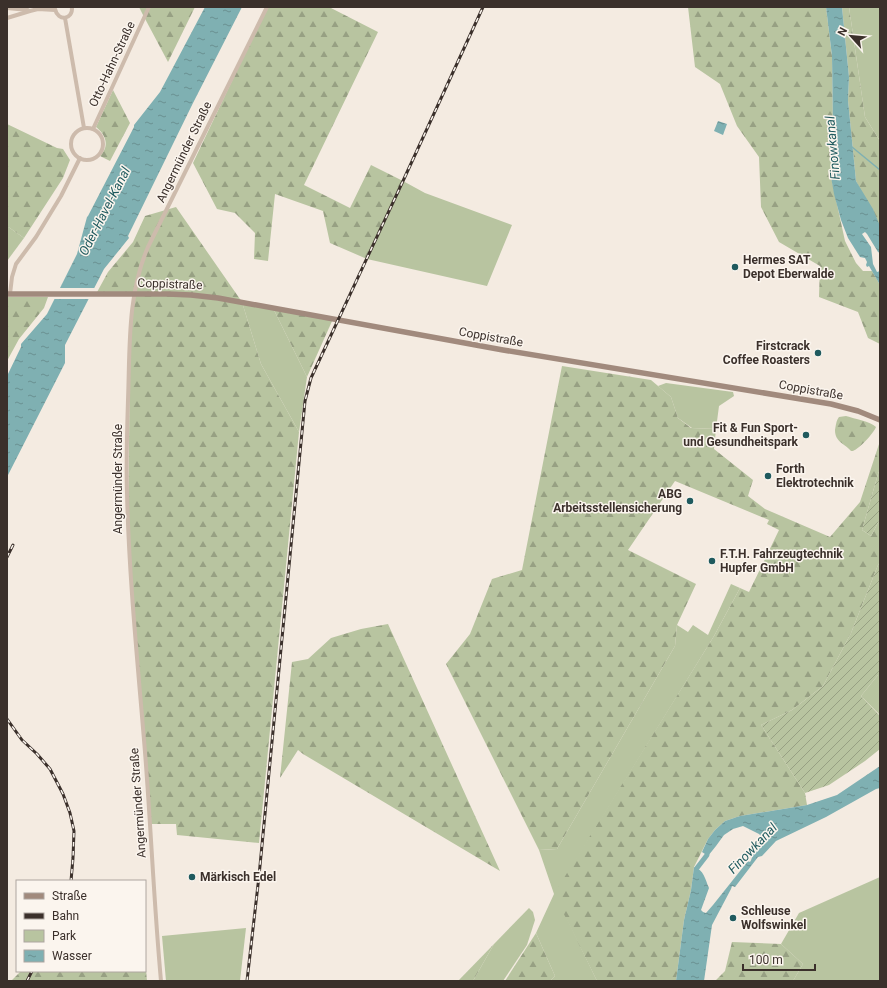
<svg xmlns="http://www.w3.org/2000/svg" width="887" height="988" viewBox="0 0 887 988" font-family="Roboto,sans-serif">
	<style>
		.green { fill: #b8c4a0 }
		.forest { fill: url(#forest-firs) }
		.garden { fill: url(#garden-furrows) }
		.water { fill: url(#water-ripples) }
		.pier { fill: #f4ebe1 }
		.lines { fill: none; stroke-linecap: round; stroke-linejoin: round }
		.stream { stroke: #7fb0b2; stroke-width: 1.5 }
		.canal { stroke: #7fb0b2; stroke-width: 5 }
		.street { stroke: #cdbbac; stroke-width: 4 }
		.secondary { stroke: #a18a7d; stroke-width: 5.5 }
		.rail-casing { stroke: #3b302b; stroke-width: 3 }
		.rail { stroke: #fbf5ee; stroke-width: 1.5; stroke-dasharray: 4.5; stroke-linecap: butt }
		.poi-dot { fill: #1f5a5e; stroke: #fbf5ee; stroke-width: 1.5 }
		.labels { text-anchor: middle; stroke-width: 3; stroke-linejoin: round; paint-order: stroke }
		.street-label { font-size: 12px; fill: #3b302b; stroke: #fbf5ee }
		.poi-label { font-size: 12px; font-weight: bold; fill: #3b302b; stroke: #fbf5ee; text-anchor: start }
		.water-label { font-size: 13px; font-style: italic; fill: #1f5a5e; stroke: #fbf5ee }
	</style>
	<defs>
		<pattern id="forest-firs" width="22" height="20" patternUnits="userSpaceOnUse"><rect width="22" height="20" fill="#b8c4a0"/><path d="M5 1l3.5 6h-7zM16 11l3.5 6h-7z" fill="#97a083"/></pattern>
		<pattern id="garden-furrows" width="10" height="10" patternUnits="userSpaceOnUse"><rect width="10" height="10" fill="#b8c4a0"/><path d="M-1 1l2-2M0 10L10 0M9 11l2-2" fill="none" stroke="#97a083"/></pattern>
		<pattern id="water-ripples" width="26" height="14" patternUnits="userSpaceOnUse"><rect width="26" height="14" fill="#7fb0b2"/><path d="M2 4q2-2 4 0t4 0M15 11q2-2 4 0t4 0" fill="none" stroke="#699091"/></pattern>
	</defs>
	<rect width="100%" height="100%" fill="#f4ebe1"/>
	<g class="green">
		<polygon points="849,7 880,7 880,141 865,117"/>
		<polygon points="403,181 425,193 512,225 487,286 367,259"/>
		<polygon points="7,226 24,238 7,261"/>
		<polygon points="242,302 273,308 307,377 299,432 261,364"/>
		<polygon points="666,383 733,392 734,396 719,406 716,429 692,428 678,418 671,397 658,386"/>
		<polygon points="731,584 740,588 714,636 555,894 597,981 550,981 555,976 536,933 554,894 539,850 557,849 675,646 677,625 688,632 693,625 708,635"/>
		<polygon points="878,675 880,675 880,715 861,696"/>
		<polygon points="880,877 880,981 793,981 803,964 781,944 799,913"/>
		<polygon points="529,908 533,912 535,920 527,945 503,981 473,981 494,944"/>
		<polygon points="246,928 240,981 166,981 162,936"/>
	</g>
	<g class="forest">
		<polygon points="139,7 195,7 168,62 142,13"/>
		<polygon points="267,7 329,7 378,32 304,185 350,208 371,165 403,181 367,259 330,243 323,211 275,194 268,261 254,259 255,233 235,213 217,209 193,163"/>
		<polygon points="688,7 826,7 832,56 833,131 831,177 845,241 856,263 863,271 872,271 880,285 880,344 868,338 858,312 819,297 820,266 779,242 761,207 759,157 737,126 720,84 695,67"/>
		<polygon points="842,7 849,7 865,117 880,141 880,229 856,181 848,100 849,77"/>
		<path d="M113,90L130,123L110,161L100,156C110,146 106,135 96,127Z"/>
		<polygon points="7,124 57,148 63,149 70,160 63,178 24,238 7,226"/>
		<polygon points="176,207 242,302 261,364 299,432 259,843 177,835 176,824 150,824 128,533 130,354 134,294 96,294 108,272 133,242 145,216"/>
		<polygon points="7,297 48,297 44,308 19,339 7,361"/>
		<polygon points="273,308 333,319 307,377"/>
		<polygon points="562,366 651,380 671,397 678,418 691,428 716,429 714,449 753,480 748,496 765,509 830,537 860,502 880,441 880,467 862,530 871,536 880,519 880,562 878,565 851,633 823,686 792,710 761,725 805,793 807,805 740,816 725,821 715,830 708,839 694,867 691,890 684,920 676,981 597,981 554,894 714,636 740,588 749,592 779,530 767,524 769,520 675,481 628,550 696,584 677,625 675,646 557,849 539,850 446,664 470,634 492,579 522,570"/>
		<path d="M846,416C855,419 870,421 876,427C873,434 860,448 853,451H851C844,443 835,442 835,430C836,425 836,421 839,417Z"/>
		<polygon points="388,624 500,871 303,754 298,750 280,778 292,662 308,659 331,638 361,629"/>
		<polygon points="536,933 555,976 550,981 505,981"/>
		<polygon points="732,942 781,944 803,964 793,981 715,981 725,971"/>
		<polygon points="494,944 473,981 458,981"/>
		<polygon points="145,959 147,981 11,981 21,971 145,971"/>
	</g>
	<g class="garden">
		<polygon points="880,467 880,519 871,536 862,530"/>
		<polygon points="880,562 880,675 878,675 861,696 880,716 880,749 865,761 829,785 805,793 761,725 792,710 823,686 851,633 878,565"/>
	</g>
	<g class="water">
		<polygon points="205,7 242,7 193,103 128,236 129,238 104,269 65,345 65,363 7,477 7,376 21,347 21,344 47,314 77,254 87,217 88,216 134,127 134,125 160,92"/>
		<polygon points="826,7 842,7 849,77 848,100 856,181 873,209 880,226 880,253 878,252 867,234 865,232 862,234 871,247 873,264 877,272 880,271 880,285 869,266 867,267 866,265 867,262 865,258 860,257 848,238 841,220 834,194 831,177 833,131 832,56"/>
		<polygon points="718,121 727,124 723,135 714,131"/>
		<path d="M880,766V788L876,789L826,817L776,841L762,856L758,857L735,887L732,886L731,889L712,925L704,981H676L684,920L691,890L694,867C704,870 705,879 709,888L701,910L703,912L706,913L713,905L748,861L750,862C753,858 752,853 754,849C756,844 760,841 762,837L759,834L743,826L733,829L724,835L716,846L708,856L702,852L708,839L715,830L725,821L740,816L807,805L837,795Z"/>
	</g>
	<polygon class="pier" points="58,288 96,288 90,299 52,299"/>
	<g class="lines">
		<polyline class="stream" points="852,147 880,170"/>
		<polyline class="canal" points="697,868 707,855"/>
		<g class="street">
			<polyline points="7,8 28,10"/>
			<path d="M55,9C58,22 73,20 72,7"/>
			<polyline points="7,18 30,11 38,9 55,10"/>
			<polyline points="65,18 84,128"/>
			<circle cx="87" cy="144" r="16"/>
			<polyline points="93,129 149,7"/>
			<polyline points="10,294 12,277 16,264 36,237 61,196 80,158"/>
			<path d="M161,981C154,905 151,828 145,752C138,666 129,579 127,493C126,462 127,431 128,400C130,349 127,295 148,247L267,7"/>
		</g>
		<polyline class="secondary" points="7,294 168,294 191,295 218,298 503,350 831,404 858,411 880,420"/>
		<g class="rail-casing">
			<g id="rail">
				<polyline points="7,557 13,545"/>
				<polyline points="7,719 22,740 37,754 50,769 63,794 70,813 74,831 73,858 71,881"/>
				<polyline points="27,981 32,971"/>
				<polyline points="247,981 259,876 305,401 311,378 403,181 483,7"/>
			</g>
		</g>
		<use href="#rail" class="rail"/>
	</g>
	<g class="poi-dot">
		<circle cx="735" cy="267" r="4"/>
		<circle cx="818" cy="353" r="4"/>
		<circle cx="806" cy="435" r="4"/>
		<circle cx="768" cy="476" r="4"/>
		<circle cx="690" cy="501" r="4"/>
		<circle cx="712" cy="561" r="4"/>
		<circle cx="192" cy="877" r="4"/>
		<circle cx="733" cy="918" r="4"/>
	</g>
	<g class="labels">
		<g class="street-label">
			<text transform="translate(112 64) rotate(-65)" y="4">Otto-Hahn-Straße</text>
			<text transform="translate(184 152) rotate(-64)" y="4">Angermünder Straße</text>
			<text transform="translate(170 284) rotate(2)" y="4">Coppistraße</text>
			<text transform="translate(491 337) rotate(10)" y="4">Coppistraße</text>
			<text transform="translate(811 390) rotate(10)" y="4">Coppistraße</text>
			<text transform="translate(118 479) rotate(-90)" y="4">Angermünder Straße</text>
			<text transform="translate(138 803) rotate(-94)" y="4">Angermünder Straße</text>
		</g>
		<g class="poi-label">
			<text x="743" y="264">Hermes SAT<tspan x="743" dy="14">Depot Eberwalde</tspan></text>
			<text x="810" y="350" text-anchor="end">Firstcrack<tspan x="810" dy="14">Coffee Roasters</tspan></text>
			<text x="798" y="432" text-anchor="end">Fit &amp; Fun Sport-<tspan x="798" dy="14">und Gesundheitspark</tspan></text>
			<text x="776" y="473">Forth<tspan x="776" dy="14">Elektrotechnik</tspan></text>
			<text x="682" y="498" text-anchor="end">ABG<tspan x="682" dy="14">Arbeitsstellensicherung</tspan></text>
			<text x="720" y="558">F.T.H. Fahrzeugtechnik<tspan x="720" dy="14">Hupfer GmbH</tspan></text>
			<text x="200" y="881">Märkisch Edel</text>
			<text x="741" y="915">Schleuse<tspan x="741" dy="14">Wolfswinkel</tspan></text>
		</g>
		<g class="water-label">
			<text transform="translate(832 148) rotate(-95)" y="5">Finowkanal</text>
			<text transform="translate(104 211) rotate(-63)" y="5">Oder-Havel-Kanal</text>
			<text transform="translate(752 848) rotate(-46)" y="5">Finowkanal</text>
		</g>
	</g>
	<rect width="887" height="988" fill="none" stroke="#3b302b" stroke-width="16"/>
	<rect x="16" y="880" width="130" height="92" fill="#fbf5ee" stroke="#aea6a0"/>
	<rect x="24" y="893" width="20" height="6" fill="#a18a7d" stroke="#aea6a0"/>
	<text x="52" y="900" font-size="12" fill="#3b302b">Straße</text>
	<rect x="24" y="913" width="20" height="6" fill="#3b302b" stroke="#aea6a0"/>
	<text x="52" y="920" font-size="12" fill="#3b302b">Bahn</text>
	<rect x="24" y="930" width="20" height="12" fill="#b8c4a0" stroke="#aea6a0"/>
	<text x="52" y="940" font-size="12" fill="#3b302b">Park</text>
	<rect x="24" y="950" width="20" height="12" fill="url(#water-ripples)" stroke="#aea6a0"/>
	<text x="52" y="960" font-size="12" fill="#3b302b">Wasser</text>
	<g transform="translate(851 36) rotate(297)" stroke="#fbf5ee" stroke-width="3" paint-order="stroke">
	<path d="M0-3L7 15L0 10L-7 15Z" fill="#3b302b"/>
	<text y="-6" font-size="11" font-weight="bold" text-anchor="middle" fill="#3b302b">N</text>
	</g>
	<path d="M743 964v6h72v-6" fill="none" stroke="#3b302b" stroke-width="2"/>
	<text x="749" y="964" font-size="12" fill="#3b302b" stroke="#fbf5ee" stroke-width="3" paint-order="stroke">100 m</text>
</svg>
